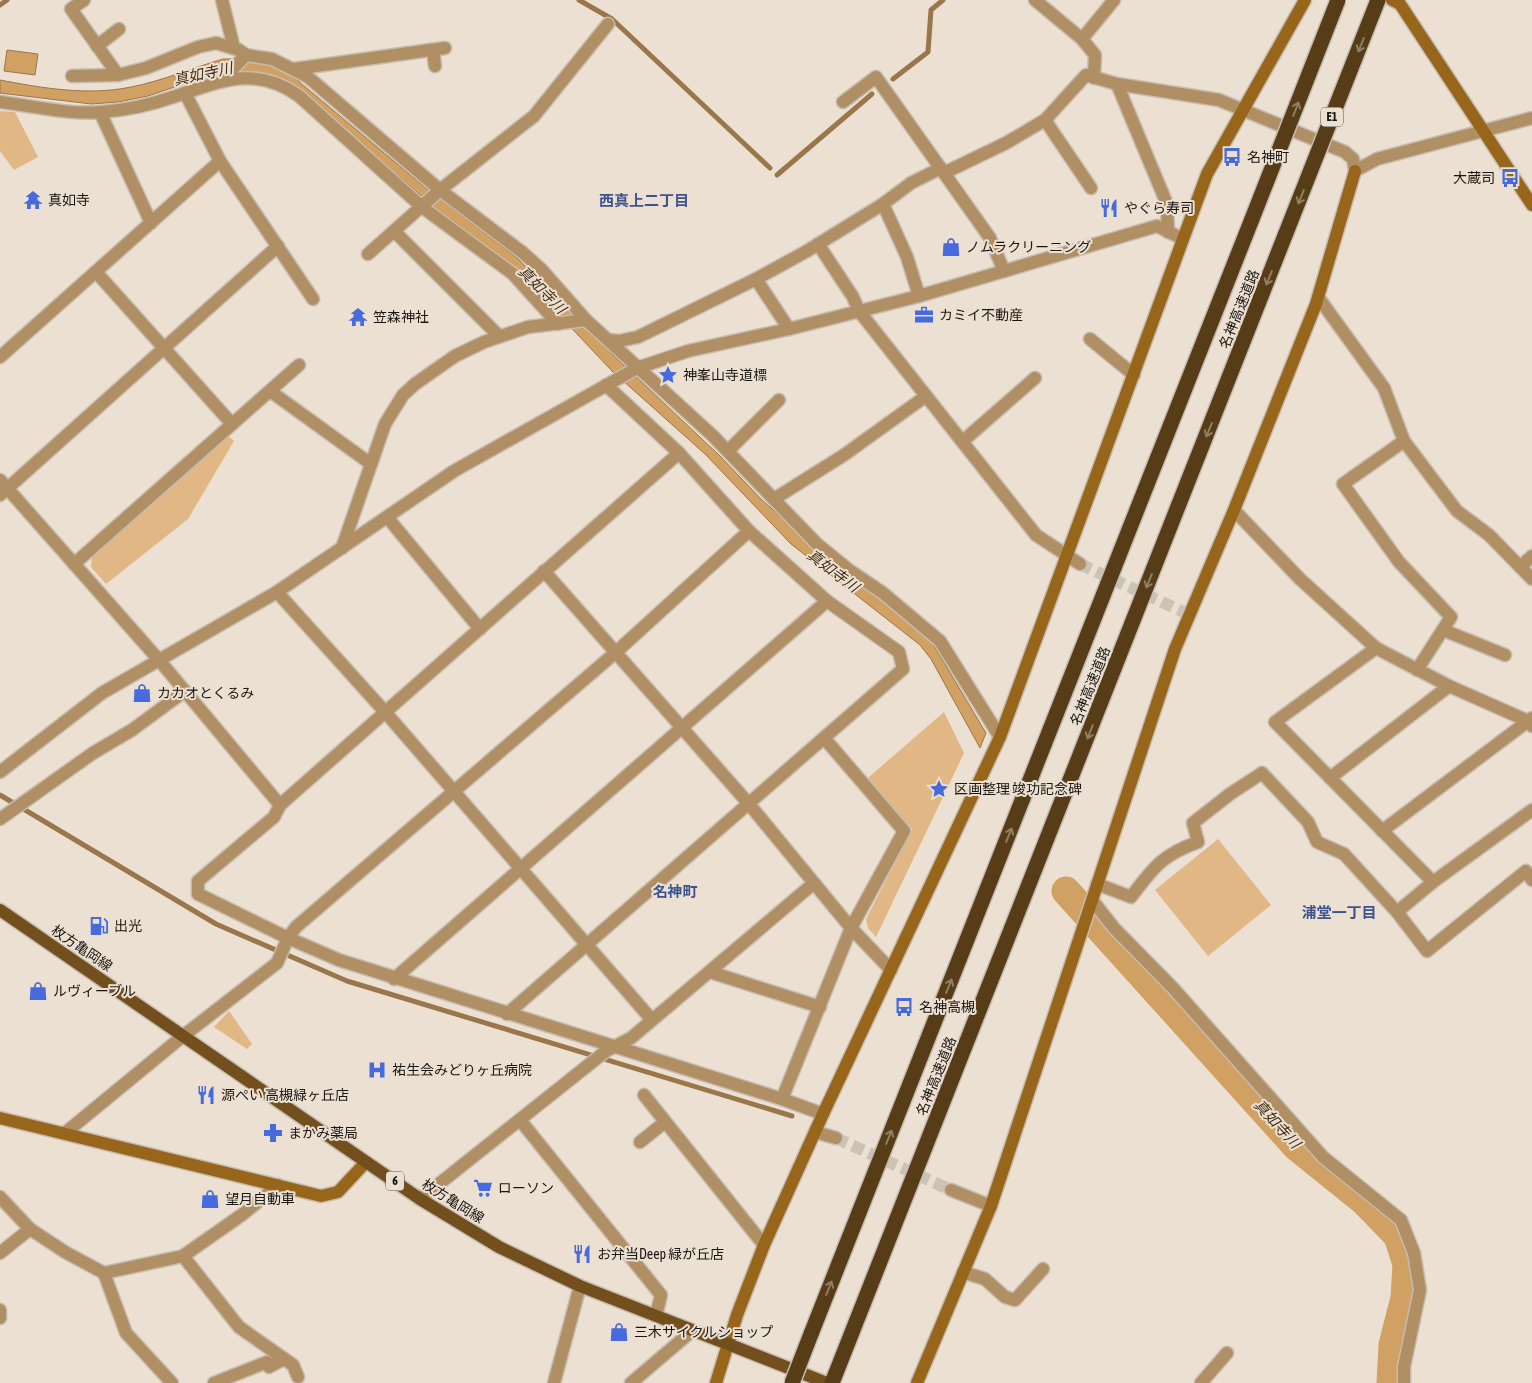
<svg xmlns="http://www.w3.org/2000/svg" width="1532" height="1383" viewBox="0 0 1532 1383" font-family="'Asap Condensed','Noto Sans JP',sans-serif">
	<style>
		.green { fill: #e0b785 }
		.water { fill: #d1a063; stroke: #9a774a }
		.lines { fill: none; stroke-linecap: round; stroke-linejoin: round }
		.stream { stroke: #9a774a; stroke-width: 5 }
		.river { stroke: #d1a063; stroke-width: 29 }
		.street-tunnel { stroke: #ccc2b6; stroke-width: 12; stroke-dasharray: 12 6; stroke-linecap: butt }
		.street-casing { stroke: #c6bcb0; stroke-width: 15 }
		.secondary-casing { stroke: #c6bcb0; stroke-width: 15 }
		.primary-casing { stroke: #c6bcb0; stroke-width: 15 }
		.highway-casing { stroke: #c6bcb0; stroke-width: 18 }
		.street { stroke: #b18f65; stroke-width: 12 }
		.secondary { stroke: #97661a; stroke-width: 12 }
		.primary { stroke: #734f1e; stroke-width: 12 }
		.highway { stroke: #563c17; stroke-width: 15 }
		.highway-bridge-casing { stroke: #c6bcb0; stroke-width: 18; stroke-linecap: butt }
		.highway-bridge { stroke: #563c17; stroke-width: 15 }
		.oneway { stroke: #927e62 }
		.labels { text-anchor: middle; stroke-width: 4; stroke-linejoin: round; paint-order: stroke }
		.shield { fill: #ece0d3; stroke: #59534b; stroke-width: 1 }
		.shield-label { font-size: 12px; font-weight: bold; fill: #1a1611 }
		.poi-label { font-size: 14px; fill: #1a1611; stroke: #ece0d3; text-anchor: start }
		.street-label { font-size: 14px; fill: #1a1611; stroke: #ece0d3 }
		.water-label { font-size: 15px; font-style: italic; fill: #442f14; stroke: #ece0d3 }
		.neighbourhood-label { font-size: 15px; font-weight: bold; fill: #3f548f; stroke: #ece0d3 }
	</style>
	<rect width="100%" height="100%" fill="#ece0d3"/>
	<g class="green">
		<polygon points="0,111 15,112 38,157 14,170 0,151"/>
		<polygon points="228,436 234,441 188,519 106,584 91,567 92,556"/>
		<polygon points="944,712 964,753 876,937 868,928 866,919 912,829 868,782 869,777"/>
		<polygon points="1218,839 1271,905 1208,956 1155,890"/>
		<polygon points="229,1011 252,1044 247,1049 214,1027"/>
	</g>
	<g class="water">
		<polygon points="7,50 38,54 35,75 4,71"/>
		<path d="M223,59C249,58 268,63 290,74L427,189L516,257L613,355L719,455L762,500L840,569L921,630L930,639L986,733L980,748L931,659L920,645L791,544L705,454L612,371L511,264L434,207L311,100L266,74L255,72L213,74L148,96L118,102L91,104L0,93V80C42,88 88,96 131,87C162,81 192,68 223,59Z"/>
	</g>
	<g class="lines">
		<g class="stream">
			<polyline points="579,0 612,19 770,168"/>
			<polyline points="0,5 7,0"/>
			<polyline points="893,79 928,52 931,10 943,0"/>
			<polyline points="777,175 872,94"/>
			<polyline points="0,795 216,924 347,981 792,1116"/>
		</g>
		<polyline class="river" points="1066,891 1297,1147 1364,1201 1398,1236 1407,1264 1405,1298 1393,1345 1391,1383"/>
		<g class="street-tunnel">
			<polyline points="1080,564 1190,615"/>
			<polyline points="836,1138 951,1190"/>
		</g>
		<g class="street-casing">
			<g id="street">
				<polyline points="84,0 71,9 118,75 146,68 198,47 216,43 239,50 246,55 272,59 308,77 440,190 522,252 541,269 586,320 713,436 817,544 849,570 883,593 940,641 1000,737"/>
				<polyline points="222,0 234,48"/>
				<polyline points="1035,0 1082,39 1095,55 1094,78"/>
				<polyline points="1082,39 1114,0"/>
				<polyline points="97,46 119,29"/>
				<polyline points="433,50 435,66"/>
				<polyline points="294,69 445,48"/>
				<polyline points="72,76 118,75"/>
				<polyline points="222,80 246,55"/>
				<polyline points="1117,84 1167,204 1168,232"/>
				<polyline points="185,93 220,161 313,299"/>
				<path d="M0,102C33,106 69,115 102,112C126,110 150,105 173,97C219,82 254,64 299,96L422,207L513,274L558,324"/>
				<polyline points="843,102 876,77 990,238 1004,271"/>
				<polyline points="100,112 151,223"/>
				<polyline points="1045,120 1091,188"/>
				<polyline points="944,173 1006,143 1045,120 1086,75 1117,84 1219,100 1345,152 1353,159 1355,171 1377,159 1532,118"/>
				<polyline points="883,204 907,257 919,296"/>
				<polyline points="394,231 499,336"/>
				<polyline points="818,244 853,297 859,311 1036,535 1080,564"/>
				<polyline points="368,254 440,190 534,116 608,24"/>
				<polyline points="96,272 232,424"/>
				<polyline points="756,279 789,329"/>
				<polyline points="1318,297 1384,388 1404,441 1457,511 1489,535 1532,579"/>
				<polyline points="1090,339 1134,375"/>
				<polyline points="609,340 619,341 638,337 756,279 807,251 883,204 911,183 941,168"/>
				<polyline points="0,357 220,161"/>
				<polyline points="270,391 371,464"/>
				<polyline points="963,441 1035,378"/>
				<polyline points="1404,441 1343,484 1399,562 1451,617 1417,670"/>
				<polyline points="728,451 779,400"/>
				<polyline points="679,453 280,805 274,817 198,881 198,894 288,938 339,960 782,1099 823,1114"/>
				<polyline points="0,480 159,660 280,805"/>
				<polyline points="0,495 278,246"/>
				<polyline points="774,499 844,455 926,396"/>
				<polyline points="1234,510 1300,579 1376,648 1449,686 1528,721 1532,726"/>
				<polyline points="387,517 480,629"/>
				<polyline points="342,548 385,424 403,395 415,384 455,356 484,342 528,327 586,320"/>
				<polyline points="74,564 299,365"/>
				<polyline points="1520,567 1532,556"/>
				<polyline points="544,571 749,804 851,928 891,970"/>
				<polyline points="277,592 386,713 652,1020"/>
				<polyline points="1443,630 1505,655"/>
				<polyline points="1376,648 1275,722 1433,882 1532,810"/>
				<polyline points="0,772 102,693 277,592 454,471 637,368 688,351 789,329 919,296 1157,226 1183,239"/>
				<polyline points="1330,778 1449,686"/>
				<polyline points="0,819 93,753 132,730 185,691"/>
				<polyline points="1382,831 1532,718"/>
				<path d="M1097,884L1131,897C1154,867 1162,855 1198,842L1193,823L1230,794L1262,773L1308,822L1317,842L1344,854L1397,912L1427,951L1526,871L1532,880"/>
				<polyline points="1092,900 1114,928 1173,988 1323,1157 1401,1220 1414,1253 1420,1290 1404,1367 1404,1383"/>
				<polyline points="1397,912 1433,882"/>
				<polyline points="710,972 820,1007"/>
				<polyline points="394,979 827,601"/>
				<polyline points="507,1014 903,669 899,652 827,601 749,531 679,453 606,385"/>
				<polyline points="644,1095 764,1245"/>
				<polyline points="782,1099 851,928 904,831 825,739"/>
				<polyline points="520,1120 661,1295 656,1316"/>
				<polyline points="815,1132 836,1138"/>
				<polyline points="65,1133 183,1036 277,963 288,938 296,927 615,653 749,531"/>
				<polyline points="640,1142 665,1122"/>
				<polyline points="951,1190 991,1206"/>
				<polyline points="0,1197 30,1229 65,1252 104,1273 183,1256 243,1214 278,1185"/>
				<polyline points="420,1199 606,1051 631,1038 814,883"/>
				<polyline points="0,1253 30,1229"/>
				<polyline points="183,1256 239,1327 293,1365 298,1377"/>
				<polyline points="963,1272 985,1279 1005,1297 1015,1300 1043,1269"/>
				<polyline points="104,1273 126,1333 172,1383"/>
				<polyline points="0,1310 0,1318"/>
				<polyline points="214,1383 267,1362 269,1367 284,1359"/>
				<polyline points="554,1383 580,1286"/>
				<polyline points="631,1383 692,1331"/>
				<polyline points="1201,1383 1227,1353"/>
			</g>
		</g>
		<g class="secondary-casing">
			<g id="secondary">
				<polyline points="1392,0 1400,4 1532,205"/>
				<polyline points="0,1118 321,1196 338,1192 366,1162"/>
				<polyline points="716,1383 737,1315 764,1245 823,1114 1000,737 1207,174 1305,0"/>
				<polyline points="917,1383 991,1206 1175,649 1234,510 1316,304 1355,171"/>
			</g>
		</g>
		<g class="primary-casing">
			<polyline id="primary" points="0,910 420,1199 499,1247 580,1286 827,1383"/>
		</g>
		<g class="highway-casing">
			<g id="highway">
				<polyline points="811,1334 1252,219"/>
				<polyline points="832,1383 1286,233"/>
			</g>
		</g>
		<use href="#street" class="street"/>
		<use href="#secondary" class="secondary"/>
		<use href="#primary" class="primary"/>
		<use href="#highway" class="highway"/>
		<g class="highway-bridge-casing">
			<g id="highway-bridge">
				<polyline points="1252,219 1338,0"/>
				<polyline points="1286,233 1378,0"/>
				<polyline points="792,1383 811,1334"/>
			</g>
		</g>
		<use href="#highway-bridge" class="highway-bridge"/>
	</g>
	<defs><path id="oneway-shaft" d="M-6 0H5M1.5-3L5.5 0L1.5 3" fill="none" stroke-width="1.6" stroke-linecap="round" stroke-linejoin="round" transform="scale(1.25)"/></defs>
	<g class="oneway">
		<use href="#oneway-shaft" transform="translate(1361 45) rotate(112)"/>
		<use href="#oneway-shaft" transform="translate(1296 109) rotate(-69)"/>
		<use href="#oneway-shaft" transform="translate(1301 197) rotate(112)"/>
		<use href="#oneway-shaft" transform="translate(1269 278) rotate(112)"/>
		<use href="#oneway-shaft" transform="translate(1209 430) rotate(112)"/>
		<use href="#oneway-shaft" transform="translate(1149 581) rotate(112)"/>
		<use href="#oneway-shaft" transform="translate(1090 732) rotate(112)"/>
		<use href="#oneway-shaft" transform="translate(1009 835) rotate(-68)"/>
		<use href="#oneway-shaft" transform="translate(949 986) rotate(-68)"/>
		<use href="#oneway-shaft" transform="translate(889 1137) rotate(-68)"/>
		<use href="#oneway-shaft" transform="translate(829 1288) rotate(-68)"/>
	</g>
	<defs>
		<g id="bus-bare" transform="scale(1.5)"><path d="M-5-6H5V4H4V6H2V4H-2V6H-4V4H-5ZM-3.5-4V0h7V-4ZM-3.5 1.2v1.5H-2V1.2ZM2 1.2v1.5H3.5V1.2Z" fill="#476add" stroke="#ece0d3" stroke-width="2.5" paint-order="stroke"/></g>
		<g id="temple-bare" transform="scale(1.5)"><path d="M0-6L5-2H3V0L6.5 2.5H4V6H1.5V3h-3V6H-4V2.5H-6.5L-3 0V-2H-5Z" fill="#476add" stroke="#ece0d3" stroke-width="2.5" paint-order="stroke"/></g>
		<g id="restaurant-bare" transform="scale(1.5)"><path d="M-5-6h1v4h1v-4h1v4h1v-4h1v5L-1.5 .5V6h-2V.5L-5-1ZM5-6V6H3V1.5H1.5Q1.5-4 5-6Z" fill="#476add" stroke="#ece0d3" stroke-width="2.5" paint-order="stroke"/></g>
		<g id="shop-bare" transform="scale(1.5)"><path d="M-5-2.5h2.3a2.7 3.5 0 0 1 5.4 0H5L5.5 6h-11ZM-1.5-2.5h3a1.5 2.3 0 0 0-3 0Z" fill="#476add" stroke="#ece0d3" stroke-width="2.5" paint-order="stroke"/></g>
		<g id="office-bare" transform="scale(1.5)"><path d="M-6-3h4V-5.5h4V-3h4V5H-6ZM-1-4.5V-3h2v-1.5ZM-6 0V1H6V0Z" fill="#476add" stroke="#ece0d3" stroke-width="2.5" paint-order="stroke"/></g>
		<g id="sight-bare" transform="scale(1.5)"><path d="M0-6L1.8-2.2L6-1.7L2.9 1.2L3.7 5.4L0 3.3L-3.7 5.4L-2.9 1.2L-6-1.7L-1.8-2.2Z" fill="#476add" stroke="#ece0d3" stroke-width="2.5" paint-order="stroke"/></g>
		<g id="fuel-bare" transform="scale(1.5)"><path d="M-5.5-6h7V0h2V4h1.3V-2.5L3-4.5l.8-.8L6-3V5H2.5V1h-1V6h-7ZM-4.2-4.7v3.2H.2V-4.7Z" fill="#476add" stroke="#ece0d3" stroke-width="2.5" paint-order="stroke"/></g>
		<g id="hospital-bare" transform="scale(1.5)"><path d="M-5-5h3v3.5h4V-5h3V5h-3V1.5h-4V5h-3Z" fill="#476add" stroke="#ece0d3" stroke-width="2.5" paint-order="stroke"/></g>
		<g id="pharmacy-bare" transform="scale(1.5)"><path d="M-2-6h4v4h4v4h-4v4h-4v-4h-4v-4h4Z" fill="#476add" stroke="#ece0d3" stroke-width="2.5" paint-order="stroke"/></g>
		<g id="supermarket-bare" transform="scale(1.5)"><path d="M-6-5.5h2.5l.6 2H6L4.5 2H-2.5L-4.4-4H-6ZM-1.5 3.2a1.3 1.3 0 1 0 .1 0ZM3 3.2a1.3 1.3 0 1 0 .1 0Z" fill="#476add" stroke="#ece0d3" stroke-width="2.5" paint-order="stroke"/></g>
	</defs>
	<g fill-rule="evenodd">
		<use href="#bus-bare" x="1232" y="157"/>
		<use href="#bus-bare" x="1510" y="178"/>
		<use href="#temple-bare" x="33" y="200"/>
		<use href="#restaurant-bare" x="1109" y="208"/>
		<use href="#shop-bare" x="951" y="247"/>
		<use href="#office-bare" x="924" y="315"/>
		<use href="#temple-bare" x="358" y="317"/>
		<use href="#sight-bare" x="668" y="375"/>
		<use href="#shop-bare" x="142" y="693"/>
		<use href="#sight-bare" x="939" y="789"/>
		<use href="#fuel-bare" x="99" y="926"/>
		<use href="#shop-bare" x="38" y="991"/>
		<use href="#bus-bare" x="904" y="1007"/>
		<use href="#hospital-bare" x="377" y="1070"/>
		<use href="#restaurant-bare" x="206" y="1095"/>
		<use href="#pharmacy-bare" x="273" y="1133"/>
		<use href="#supermarket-bare" x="483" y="1188"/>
		<use href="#shop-bare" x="210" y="1199"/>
		<use href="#restaurant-bare" x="582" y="1254"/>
		<use href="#shop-bare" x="619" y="1332"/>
	</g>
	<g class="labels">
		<g class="shield">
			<rect x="1321" y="107.5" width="22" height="19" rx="4"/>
			<rect x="386" y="1171.5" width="18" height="19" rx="4"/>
		</g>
		<g class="shield-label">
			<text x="1332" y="121">E1</text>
			<text x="395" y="1185">6</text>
		</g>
		<g class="poi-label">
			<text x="1247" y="162">名神町</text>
			<text x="1495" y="183" text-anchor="end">大蔵司</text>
			<text x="48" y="205">真如寺</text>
			<text x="1124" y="213">やぐら寿司</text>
			<text x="966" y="252">ノムラクリーニング</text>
			<text x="939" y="320">カミイ不動産</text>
			<text x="373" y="322">笠森神社</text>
			<text x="683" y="380">神峯山寺道標</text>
			<text x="157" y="698">カカオとくるみ</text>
			<text x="954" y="794">区画整理 竣功記念碑</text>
			<text x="114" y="931">出光</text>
			<text x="53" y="996">ルヴィーブル</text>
			<text x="919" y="1012">名神高槻</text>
			<text x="392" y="1075">祐生会みどりヶ丘病院</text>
			<text x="221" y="1100">源ぺい 高槻緑ヶ丘店</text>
			<text x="288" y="1138">まかみ薬局</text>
			<text x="498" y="1193">ローソン</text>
			<text x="225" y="1204">望月自動車</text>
			<text x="597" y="1259">お弁当Deep 緑が丘店</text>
			<text x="634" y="1337">三木サイクルショップ</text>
		</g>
		<g class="street-label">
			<text transform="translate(1239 309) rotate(-68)" y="5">名神高速道路</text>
			<text transform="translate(1090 686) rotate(-68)" y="5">名神高速道路</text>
			<text transform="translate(82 948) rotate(34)" y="5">枚方亀岡線</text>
			<text transform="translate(936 1076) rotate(-68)" y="5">名神高速道路</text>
			<text transform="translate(453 1201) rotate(32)" y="5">枚方亀岡線</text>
		</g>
		<g class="water-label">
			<text transform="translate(203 74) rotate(-12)" y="5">真如寺川</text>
			<text transform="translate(542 290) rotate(45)" y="5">真如寺川</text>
			<text transform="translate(833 571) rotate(37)" y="5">真如寺川</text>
			<text transform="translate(1277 1124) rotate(47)" y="5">真如寺川</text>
		</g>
		<g class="neighbourhood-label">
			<text x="644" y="206">西真上二丁目</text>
			<text x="675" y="897">名神町</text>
			<text x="1339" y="918">浦堂一丁目</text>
		</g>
	</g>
</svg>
